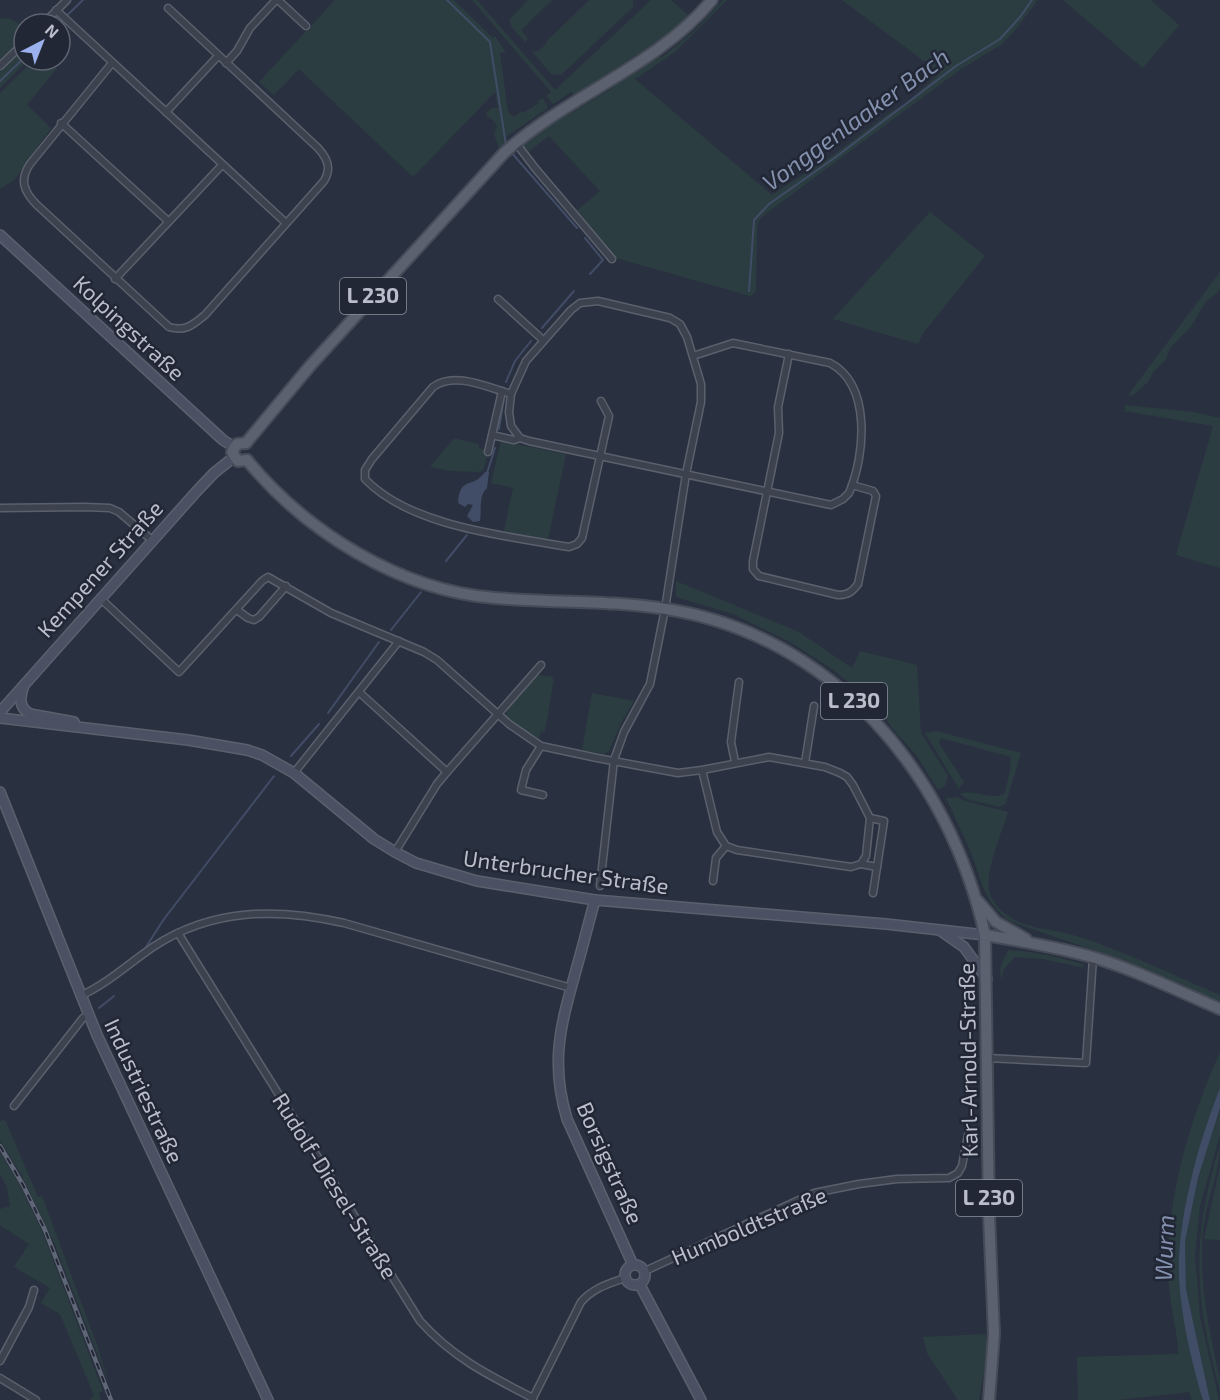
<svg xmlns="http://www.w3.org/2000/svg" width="1220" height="1400" viewBox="0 0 1220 1400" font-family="'Exo 2',sans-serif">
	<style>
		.green { fill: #2c3d41 }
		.water { fill: #414c66 }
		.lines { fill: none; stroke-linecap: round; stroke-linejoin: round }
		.stream { stroke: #414c66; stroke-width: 2 }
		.street-casing { stroke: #5b606d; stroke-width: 9 }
		.secondary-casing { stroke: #5b606d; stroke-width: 12 }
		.primary-casing { stroke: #464b58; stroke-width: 14 }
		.street { stroke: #3d424f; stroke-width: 6 }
		.secondary { stroke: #4b5162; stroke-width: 9 }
		.primary { stroke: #5b616f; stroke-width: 10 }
		.rail-casing { stroke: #5f6676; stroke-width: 4.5 }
		.rail { stroke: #222735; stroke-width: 2; stroke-dasharray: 7; stroke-linecap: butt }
		.labels { text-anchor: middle; stroke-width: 5; stroke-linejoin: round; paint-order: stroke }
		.shield { fill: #222735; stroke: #8c919d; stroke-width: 1.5 }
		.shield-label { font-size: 21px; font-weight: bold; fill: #b9beca }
		.street-label { font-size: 22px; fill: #b9beca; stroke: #222735 }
		.water-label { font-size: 24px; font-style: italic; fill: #8491ae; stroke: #222735 }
	</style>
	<rect width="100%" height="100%" fill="#29303f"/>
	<g class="green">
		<polygon points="335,0 454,0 493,38 495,36 506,52 500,53 508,112 514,117 522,111 523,113 539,103 538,101 543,98 548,108 506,137 507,142 503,145 504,147 499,148 494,134 497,127 494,121 487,116 486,113 492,108 498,108 495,92 413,177 299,69 274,95 259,82"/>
		<polygon points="472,0 477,0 555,90 651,0 671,0 689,16 653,47 574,96 571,92 553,104 546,96 551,92"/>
		<polygon points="528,0 552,0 521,30 528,39 525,42 511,26 510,19"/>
		<path d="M589,0H633V7L561,75L551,74L532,51C540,52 543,48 547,41Z"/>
		<polygon points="723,0 727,0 675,52 635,79 772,195 832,156 889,113 905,104 940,73 842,0 1038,0 1016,29 1001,45 961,69 764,215 758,222 757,232 756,290 754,294 750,296 616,258 574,213 600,191 549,136 529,151 523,146 554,123 611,89 610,87 657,57 662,57 694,31"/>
		<polygon points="1063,0 1151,0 1179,25 1143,68"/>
		<polygon points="0,18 10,19 24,26 24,39 0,59"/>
		<polygon points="24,49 24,60 28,60 0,88 0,72"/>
		<polygon points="34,60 46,60 56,69 27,105 51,128 15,179 0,189 0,93"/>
		<polygon points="930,212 985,256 924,332 918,344 833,319"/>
		<polygon points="1220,272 1220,289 1216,294 1206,301 1190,328 1170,348 1166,359 1153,372 1148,382 1132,396 1129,394"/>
		<polygon points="1126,405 1193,412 1220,418 1220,568 1176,555 1213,426 1124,411"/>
		<polygon points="454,438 479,444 479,448 488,451 484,469 480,472 451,471 430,467"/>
		<polygon points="501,441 566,454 548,539 504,531 513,488 491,483"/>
		<polygon points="676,581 799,632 852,668 860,651 917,665 921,733 948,776 945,786 938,790 917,756 892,728 878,708 835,671 790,642 733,614 676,597"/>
		<polygon points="537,675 554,677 545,732 541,731 539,738 520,728 507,716 506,710"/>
		<polygon points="592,693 634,701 622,721 609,751 603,754 582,750"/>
		<path d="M936,731L1021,753L1006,803L1000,807L967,799L960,794C975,788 990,802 1005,793L1010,770L1011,757L941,738L939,743L964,782L959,789L925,733Z"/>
		<path d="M957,797L965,801L1008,812C1002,832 986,869 989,888C990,901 1002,913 1013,919C1034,930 1058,930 1080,937C1128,953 1173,975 1220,995V1003L1105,954L1009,921C982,899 983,883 971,853C963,835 955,816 946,798Z"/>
		<path d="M1008,950C1033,951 1058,957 1082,964L1084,968L1043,959L1015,957L1004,969L1001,981L1000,968Z"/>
		<path d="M1220,1052V1088L1189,1186L1179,1257L1184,1314L1203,1400H1192L1189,1392L1118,1400H1078L1077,1357L1179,1354C1176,1326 1168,1296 1168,1267C1168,1193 1190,1119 1220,1052Z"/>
		<polygon points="1220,1108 1220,1135 1200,1206 1195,1255 1200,1317 1219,1400 1210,1400 1186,1289 1185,1242 1198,1178"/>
		<polygon points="4,1120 6,1122 38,1197 42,1196 97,1345 110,1387 55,1245 22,1176 0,1140 0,1121"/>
		<path d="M1220,1145C1220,1171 1208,1197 1204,1222C1197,1276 1208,1327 1220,1379V1390C1194,1297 1191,1238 1220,1145Z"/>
		<polygon points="0,1152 20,1186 42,1231 103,1391 98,1393 101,1400 90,1400 94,1395 60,1314 41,1303 50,1288 14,1267 29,1244 0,1225 0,1209 10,1206 7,1187 0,1174"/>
		<polygon points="1220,1166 1220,1240 1204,1239"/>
		<polygon points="986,1334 987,1355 979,1400 958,1400 927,1353 923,1337"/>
	</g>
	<g class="water">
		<path d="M485,472H489L487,488C478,496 482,511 480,521L473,522L467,516L473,505L468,504L465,507L458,503C460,475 472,490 485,472Z"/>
		<path d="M1220,1088V1108L1198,1178L1185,1242L1186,1289L1210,1400H1203C1190,1357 1177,1301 1179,1256C1183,1199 1199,1142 1220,1088Z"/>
	</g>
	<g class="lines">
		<g class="stream">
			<polyline points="447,0 490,42 506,145"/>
			<polyline points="58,24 83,0"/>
			<polyline points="0,81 24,58"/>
			<polyline points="511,152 577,228"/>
			<polyline points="585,238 603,260 590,274"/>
			<polyline points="749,291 754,220 769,204 833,159 956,66 1000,39 1020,17 1032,0"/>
			<polyline points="542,328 574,291"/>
			<polyline points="506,382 515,361 531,341"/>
			<polyline points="499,429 504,398"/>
			<polyline points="487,473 495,448"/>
			<polyline points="446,561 467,535"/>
			<polyline points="391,630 421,592"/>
			<polyline points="328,713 379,642"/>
			<polyline points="291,756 319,724"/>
			<polyline points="146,947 164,919 274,776"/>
			<polyline points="99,1008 114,996"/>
		</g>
		<g class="street-casing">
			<g id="street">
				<polyline points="278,0 306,26"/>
				<polyline points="56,10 286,223"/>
				<polyline points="43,24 67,0"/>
				<path d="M112,63L30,164C19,180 24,192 37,205L169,327C185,332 193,325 205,315L324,181C332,168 327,158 318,148L168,8"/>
				<polyline points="226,63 237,51 250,28 276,0"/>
				<polyline points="0,66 24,43"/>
				<polyline points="166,112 218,56"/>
				<polyline points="61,123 168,221"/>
				<polyline points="516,143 535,168 612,259"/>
				<polyline points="115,279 222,165"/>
				<polyline points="498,299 543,340"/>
				<path d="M789,354L778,407L779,433L753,561V569L759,576L838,595C848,595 852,592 858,584L876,496L873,491L852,485"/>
				<polyline points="502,391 492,435 514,440 520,438"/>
				<path d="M511,394C487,387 454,371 433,387L372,459L365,470V479C411,527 507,536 569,547L577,544L582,538L609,416L601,401"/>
				<polyline points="488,452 492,435"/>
				<polyline points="0,508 85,507 110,508 119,512 153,541"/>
				<polyline points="100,598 179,672 262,581 268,577 331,613 424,652 437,660 509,724 541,746 597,758 678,773 702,770 769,757 825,767 840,773 847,777 853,785 870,818 866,856 861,864 851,867 737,850 726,846 717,832 702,770"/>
				<polyline points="237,610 248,618 254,620 259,617 286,586"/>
				<polyline points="359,692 447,772 541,665"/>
				<polyline points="541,746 526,770 521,790 543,795"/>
				<polyline points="735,762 731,742 739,682"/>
				<polyline points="805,763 814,706"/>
				<polyline points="294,773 399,641"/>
				<polyline points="395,852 437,784 447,772"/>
				<polyline points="861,864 877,867 884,821 870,818"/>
				<polyline points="713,881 716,858 726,846"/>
				<path d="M600,886L614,760L624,732L650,684L665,609L686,474L701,402V384L687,337L680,324L670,318L598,301L580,303L571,310L526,361L511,394L509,412L511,426L520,438L529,441L831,505L843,499L849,493C865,456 872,385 830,363L733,343L693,356"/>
				<polyline points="873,893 877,867"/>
				<path d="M178,933L420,1321C453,1358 490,1376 533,1398"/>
				<path d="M80,996C107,984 128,964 153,947C212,908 277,908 344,923L571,988"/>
				<polyline points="986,1058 1086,1063 1093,958"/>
				<polyline points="14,1106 83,1018 88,1015"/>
				<polyline points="645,1271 814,1193 859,1184 897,1179 949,1178 958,1173 962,1166 968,1135"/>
				<polyline points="0,1361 29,1307 34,1290"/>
				<polyline points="0,1378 36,1400"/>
				<path d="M532,1400L581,1302C593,1288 608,1284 625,1278"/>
			</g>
		</g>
		<g class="secondary-casing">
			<g id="secondary">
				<polyline points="0,235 223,440 234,447"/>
				<path d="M24,685C20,697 18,707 30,714L74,722"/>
				<polyline points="0,712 196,492 214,473 234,457"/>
				<polyline points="0,718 188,740 247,750 262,755 294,773 374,839 395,852 416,863 477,881 595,900 886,924 985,935"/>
				<polyline points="0,792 97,1035 268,1400"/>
				<path d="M595,900C589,921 584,942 578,963C562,1021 549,1059 567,1119L633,1265"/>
				<polyline points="941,931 964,947 987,979"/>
				<circle cx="635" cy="1275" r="10"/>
				<polyline points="640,1285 701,1400"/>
			</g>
		</g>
		<g class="primary-casing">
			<g id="primary">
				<path d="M246,443L310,366L504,153C568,95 656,67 712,0"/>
				<polyline points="246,443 237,444 232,452 238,461 247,460"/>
				<path d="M247,460C306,532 401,591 495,598C551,603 609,600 666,609C833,635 950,775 985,935L989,1215L994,1334L989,1400"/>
				<polyline points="978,901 996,922 1026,939"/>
				<path d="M985,935C1021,941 1057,947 1092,957C1136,970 1178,991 1220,1009"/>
			</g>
		</g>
		<use href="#street" class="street"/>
		<use href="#secondary" class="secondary"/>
		<use href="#primary" class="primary"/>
		<g class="rail-casing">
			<polyline id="rail" points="0,1146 23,1185 45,1230 111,1400"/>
		</g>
		<use href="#rail" class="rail"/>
	</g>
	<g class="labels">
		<g class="shield">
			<rect x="340" y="278" width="66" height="36" rx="4.5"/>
			<rect x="821" y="683" width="66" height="36" rx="4.5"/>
			<rect x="956" y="1180" width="66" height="36" rx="4.5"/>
		</g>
		<g class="shield-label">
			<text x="373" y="303">L 230</text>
			<text x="854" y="708">L 230</text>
			<text x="989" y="1205">L 230</text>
		</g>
		<g class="street-label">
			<text transform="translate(129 328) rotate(43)" y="8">Kolpingstraße</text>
			<text transform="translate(100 569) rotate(-48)" y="8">Kempener Straße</text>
			<text transform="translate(566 872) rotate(8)" y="8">Unterbrucher Straße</text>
			<text transform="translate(968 1060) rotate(-91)" y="8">Karl-Arnold-Straße</text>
			<text transform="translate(144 1091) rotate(65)" y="8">Industriestraße</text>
			<text transform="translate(610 1163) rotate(66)" y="8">Borsigstraße</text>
			<text transform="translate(335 1186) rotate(58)" y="8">Rudolf-Diesel-Straße</text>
			<text transform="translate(749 1226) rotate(-23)" y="8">Humboldtstraße</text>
		</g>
		<g class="water-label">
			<text transform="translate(856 120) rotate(-36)" y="8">Vonggenlaaker Bach</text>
			<text transform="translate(1165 1248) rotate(-88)" y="8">Wurm</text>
		</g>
	</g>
	<g transform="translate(42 42) rotate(42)"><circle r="28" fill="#222735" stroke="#5e6371" stroke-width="1.5"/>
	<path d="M0-4.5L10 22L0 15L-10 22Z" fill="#9ab1ee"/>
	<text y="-9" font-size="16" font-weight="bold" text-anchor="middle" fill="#b9beca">N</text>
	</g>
</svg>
